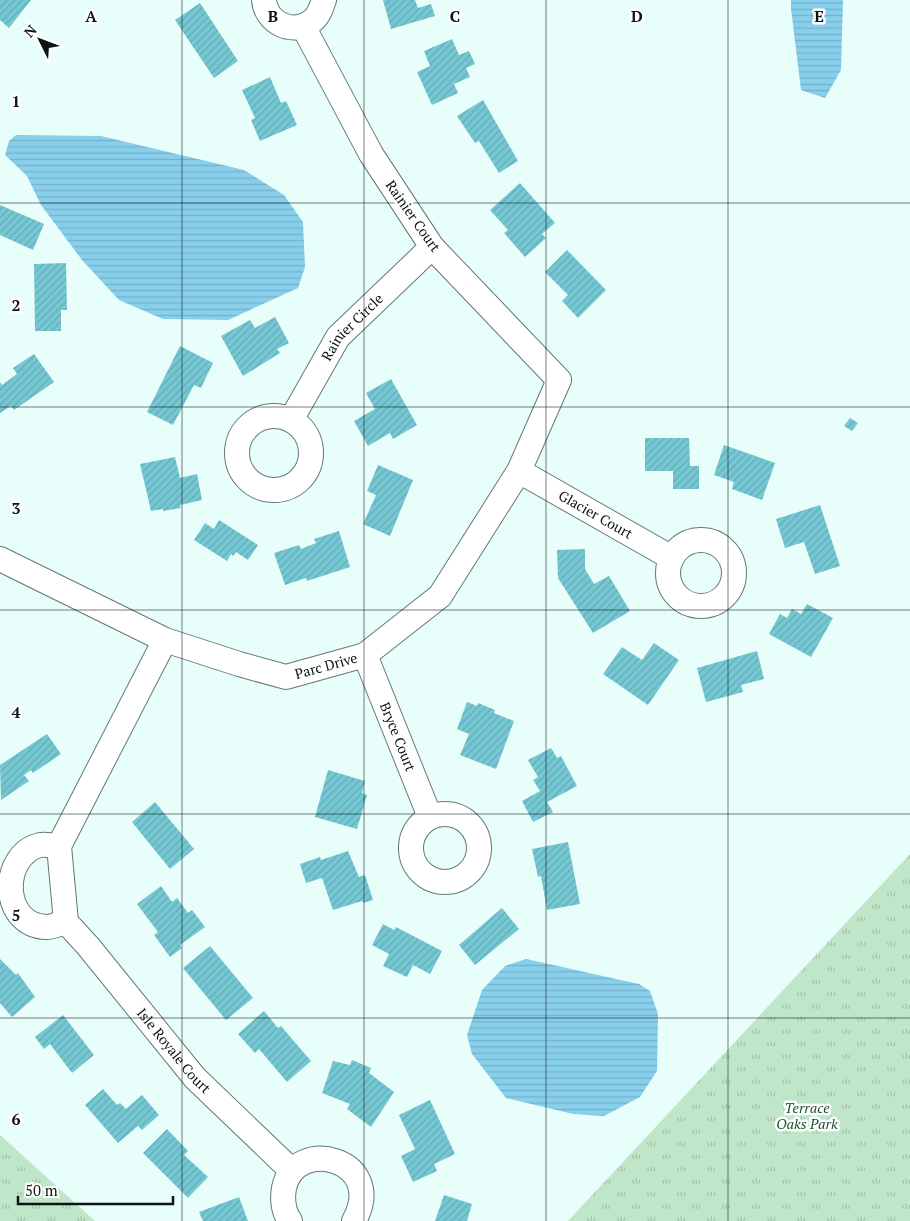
<svg xmlns="http://www.w3.org/2000/svg" width="910" height="1221" viewBox="0 0 910 1221" font-family="'PT Serif',serif">
	<style>
		.park { fill: url(#park-tufts) }
		.water { fill: url(#water-rules) }
		.building { fill: url(#building-hatch) }
		.lines { fill: none; stroke-linecap: round; stroke-linejoin: round }
		.minor-casing { stroke: #657876; stroke-width: 26 }
		.minor { stroke: #fff; stroke-width: 24 }
		.grid { fill: none; stroke: #0d1413; stroke-width: 1; stroke-opacity: 0.55 }
		.labels { text-anchor: middle; stroke-width: 5; stroke-linejoin: round; paint-order: stroke }
		.street-label { font-size: 14px; fill: #0d1413; stroke: #fff }
		.park-label { font-size: 14px; font-style: italic; fill: #16532c; stroke: #fff }
		.grid-label { font-size: 16px; text-anchor: middle; font-weight: bold; fill: #0d1413; stroke: #fff; stroke-width: 5; stroke-linejoin: round; paint-order: stroke }
	</style>
	<defs>
		<pattern id="park-tufts" width="24" height="20" patternUnits="userSpaceOnUse" patternTransform="scale(1.25)"><rect width="24" height="20" fill="#bfe6c8"/><path d="M3 7l-1-3M5 7V3M7 7l1-3M15 17l-1-3M17 17v-4M19 17l1-3" fill="none" stroke="#a3c4ab"/></pattern>
		<pattern id="water-rules" width="6" height="5" patternUnits="userSpaceOnUse" patternTransform="scale(1.25)"><rect width="6" height="5" fill="#88cfec"/><path d="M0 2.5h6" fill="none" stroke="#74b1ca"/></pattern>
		<pattern id="building-hatch" width="6" height="6" patternUnits="userSpaceOnUse" patternTransform="scale(1.25)"><rect width="6" height="6" fill="#75c8d3"/><path d="M-1 1l2-2M0 6l6-6M5 7l2-2" fill="none" stroke="#64abb4"/></pattern>
	</defs>
	<rect width="100%" height="100%" fill="#e8fefb"/>
	<g class="park">
		<polygon points="910,854 910,1221 568,1221"/>
		<polygon points="0,1135 95,1221 0,1221"/>
	</g>
	<g class="water">
		<polygon points="791,0 843,0 841,70 825,98 801,90 791,9"/>
		<polygon points="16,135 101,136 244,170 284,195 303,222 305,267 298,288 228,320 163,319 119,300 82,260 41,205 27,176 5,155 9,141"/>
		<polygon points="526,959 639,984 650,991 658,1014 657,1071 640,1097 604,1116 573,1114 506,1098 472,1054 467,1035 482,990 505,966"/>
	</g>
	<g class="building">
		<polygon points="0,0 31,0 9,28 0,20"/>
		<polygon points="383,0 415,0 418,8 431,4 435,16 391,29"/>
		<polygon points="200,3 238,61 214,78 175,20"/>
		<polygon points="452,39 459,55 469,51 475,64 466,68 470,77 454,84 458,93 432,105 417,72 430,66 424,51"/>
		<polygon points="270,77 281,103 286,101 297,125 260,141 251,120 255,118 242,90"/>
		<polygon points="483,100 518,161 499,173 479,141 475,143 457,116"/>
		<polygon points="520,183 555,223 542,234 546,238 525,257 504,233 508,230 490,210"/>
		<polygon points="0,205 44,224 33,250 0,235"/>
		<polygon points="567,250 606,290 578,318 562,301 568,295 545,272"/>
		<polygon points="66,263 67,310 61,310 61,331 35,331 34,264"/>
		<polygon points="275,317 289,343 277,349 280,353 243,376 221,336 250,320 255,328"/>
		<polygon points="180,346 213,363 201,388 194,385 173,425 147,412"/>
		<polygon points="34,354 54,382 14,410 11,406 0,413 0,382 2,385 17,374 13,368"/>
		<polygon points="391,379 417,425 393,439 390,433 368,446 354,421 375,409 366,393"/>
		<polygon points="850,418 858,423 852,431 844,426"/>
		<polygon points="645,438 689,438 690,466 699,466 699,489 673,489 673,471 645,471"/>
		<polygon points="724,445 775,463 762,500 732,489 734,482 714,475"/>
		<polygon points="175,457 180,478 197,474 202,500 180,505 181,508 163,511 163,509 151,511 140,464"/>
		<polygon points="378,465 413,480 390,536 363,524 376,495 367,491"/>
		<polygon points="820,505 840,566 815,574 804,542 785,548 776,519"/>
		<polygon points="219,520 258,545 248,560 236,552 233,556 231,554 227,561 194,540 205,523 214,529"/>
		<polygon points="339,531 350,567 307,581 306,578 285,585 274,553 299,545 301,549 316,543 314,539"/>
		<polygon points="585,549 585,569 594,584 609,576 630,611 593,633 558,578 557,550"/>
		<polygon points="807,604 833,618 811,657 769,634 780,614 787,618 792,609 801,614"/>
		<polygon points="654,643 679,660 648,705 603,674 622,647 642,660"/>
		<polygon points="757,651 764,679 741,685 743,692 706,702 697,668"/>
		<polygon points="467,702 477,706 478,703 495,710 494,713 514,721 496,769 460,755 469,734 457,729"/>
		<polygon points="47,734 61,754 33,773 31,770 24,775 29,781 1,800 0,765"/>
		<polygon points="551,748 557,758 561,756 577,786 547,802 553,812 533,822 522,801 540,791 533,780 538,777 528,760"/>
		<polygon points="328,770 365,781 362,793 367,795 357,829 315,817"/>
		<polygon points="155,802 194,849 170,869 132,822"/>
		<polygon points="568,842 580,904 547,910 541,876 538,877 532,849"/>
		<polygon points="348,851 359,877 365,875 373,900 363,903 362,901 333,910 322,878 306,883 300,864 320,857 321,860"/>
		<polygon points="161,886 172,902 177,898 188,913 192,910 205,927 180,945 182,948 170,957 154,935 158,932 137,904"/>
		<polygon points="502,908 519,929 475,965 459,945"/>
		<polygon points="383,924 394,930 396,927 442,951 430,974 413,965 407,977 383,966 389,954 372,945"/>
		<polygon points="210,946 253,998 226,1020 183,968"/>
		<polygon points="0,959 16,975 18,973 35,997 12,1017 0,1003"/>
		<polygon points="264,1011 278,1028 281,1026 311,1061 287,1082 259,1049 255,1053 238,1034"/>
		<polygon points="63,1015 94,1055 72,1073 50,1044 44,1049 35,1037"/>
		<polygon points="352,1060 371,1068 369,1073 394,1092 371,1127 347,1109 350,1104 322,1093 333,1061 350,1065"/>
		<polygon points="103,1089 117,1105 120,1103 126,1109 142,1095 159,1115 142,1130 138,1126 118,1143 85,1105"/>
		<polygon points="430,1100 455,1154 434,1164 437,1171 413,1182 401,1156 415,1149 399,1115"/>
		<polygon points="167,1129 188,1151 184,1155 208,1177 188,1198 143,1153"/>
		<polygon points="444,1195 472,1204 467,1221 435,1221"/>
		<polygon points="239,1197 248,1221 203,1221 199,1212"/>
	</g>
	<g class="lines">
		<g class="minor-casing">
			<g id="minor">
				<path d="M264,0C266,23 293,36 312,21C319,16 321,8 324,0"/>
				<circle cx="274" cy="453" r="37"/>
				<path id="s1" d="M291,420L338,337L432,247"/>
				<path id="s2" d="M519,471L672,558"/>
				<circle cx="701" cy="573" r="33"/>
				<path id="s3" d="M0,559L165,640L239,664L286,677L365,655L440,596L519,471L559,380L432,247L371,154L303,26"/>
				<path id="s4" d="M165,640L59,846L66,922L88,946L195,1078L292,1171"/>
				<path id="s5" d="M365,655L430,817"/>
				<circle cx="445" cy="848" r="34"/>
				<path d="M59,846C53,846 46,844 40,845C0,855 0,926 47,927C53,927 60,923 66,922"/>
				<path d="M290,1221C283,1211 282,1200 284,1188C295,1135 388,1159 354,1221"/>
			</g>
		</g>
		<use href="#minor" class="minor"/>
	</g>
	<path class="grid" d="M182,0V1221M364,0V1221M546,0V1221M728,0V1221M0,203H910M0,407H910M0,610H910M0,814H910M0,1018H910"/>
	<g class="labels">
		<g class="street-label">
			<text transform="translate(413 216) rotate(55)" y="5">Rainier Court</text>
			<text dy="5" stroke="none"><textPath href="#s1" startOffset="112">Rainier Circle</textPath></text>
			<text dy="5" stroke="none"><textPath href="#s2" startOffset="88">Glacier Court</textPath></text>
			<text dy="5" stroke="none"><textPath href="#s3" startOffset="352">Parc Drive</textPath></text>
			<text dy="5" stroke="none"><textPath href="#s5" startOffset="88">Bryce Court</textPath></text>
			<text dy="5" stroke="none"><textPath href="#s4" startOffset="476">Isle Royale Court</textPath></text>
		</g>
		<g class="park-label">
			<text x="807" y="1113">Terrace<tspan x="807" dy="16">Oaks Park</tspan></text>
		</g>
	</g>
	<g class="grid-label">
		<text x="91" y="22">A</text>
		<text x="273" y="22">B</text>
		<text x="455" y="22">C</text>
		<text x="637" y="22">D</text>
		<text x="819" y="22">E</text>
		<text x="16" y="107">1</text>
		<text x="16" y="311">2</text>
		<text x="16" y="514">3</text>
		<text x="16" y="718">4</text>
		<text x="16" y="921">5</text>
		<text x="16" y="1125">6</text>
	</g>
	<g transform="translate(40 40) rotate(312)" stroke="#ffffff" stroke-width="4" paint-order="stroke">
	<path d="M0-4L9 19L0 12L-9 19Z" fill="#0d1413"/>
	<text y="-8" font-size="14" font-weight="bold" text-anchor="middle" fill="#0d1413">N</text>
	</g>
	<path d="M18 1196v8h155v-8" fill="none" stroke="#0d1413" stroke-width="2.5"/>
	<text x="25" y="1196" font-size="15" fill="#0d1413" stroke="#ffffff" stroke-width="4" paint-order="stroke">50 m</text>
</svg>
